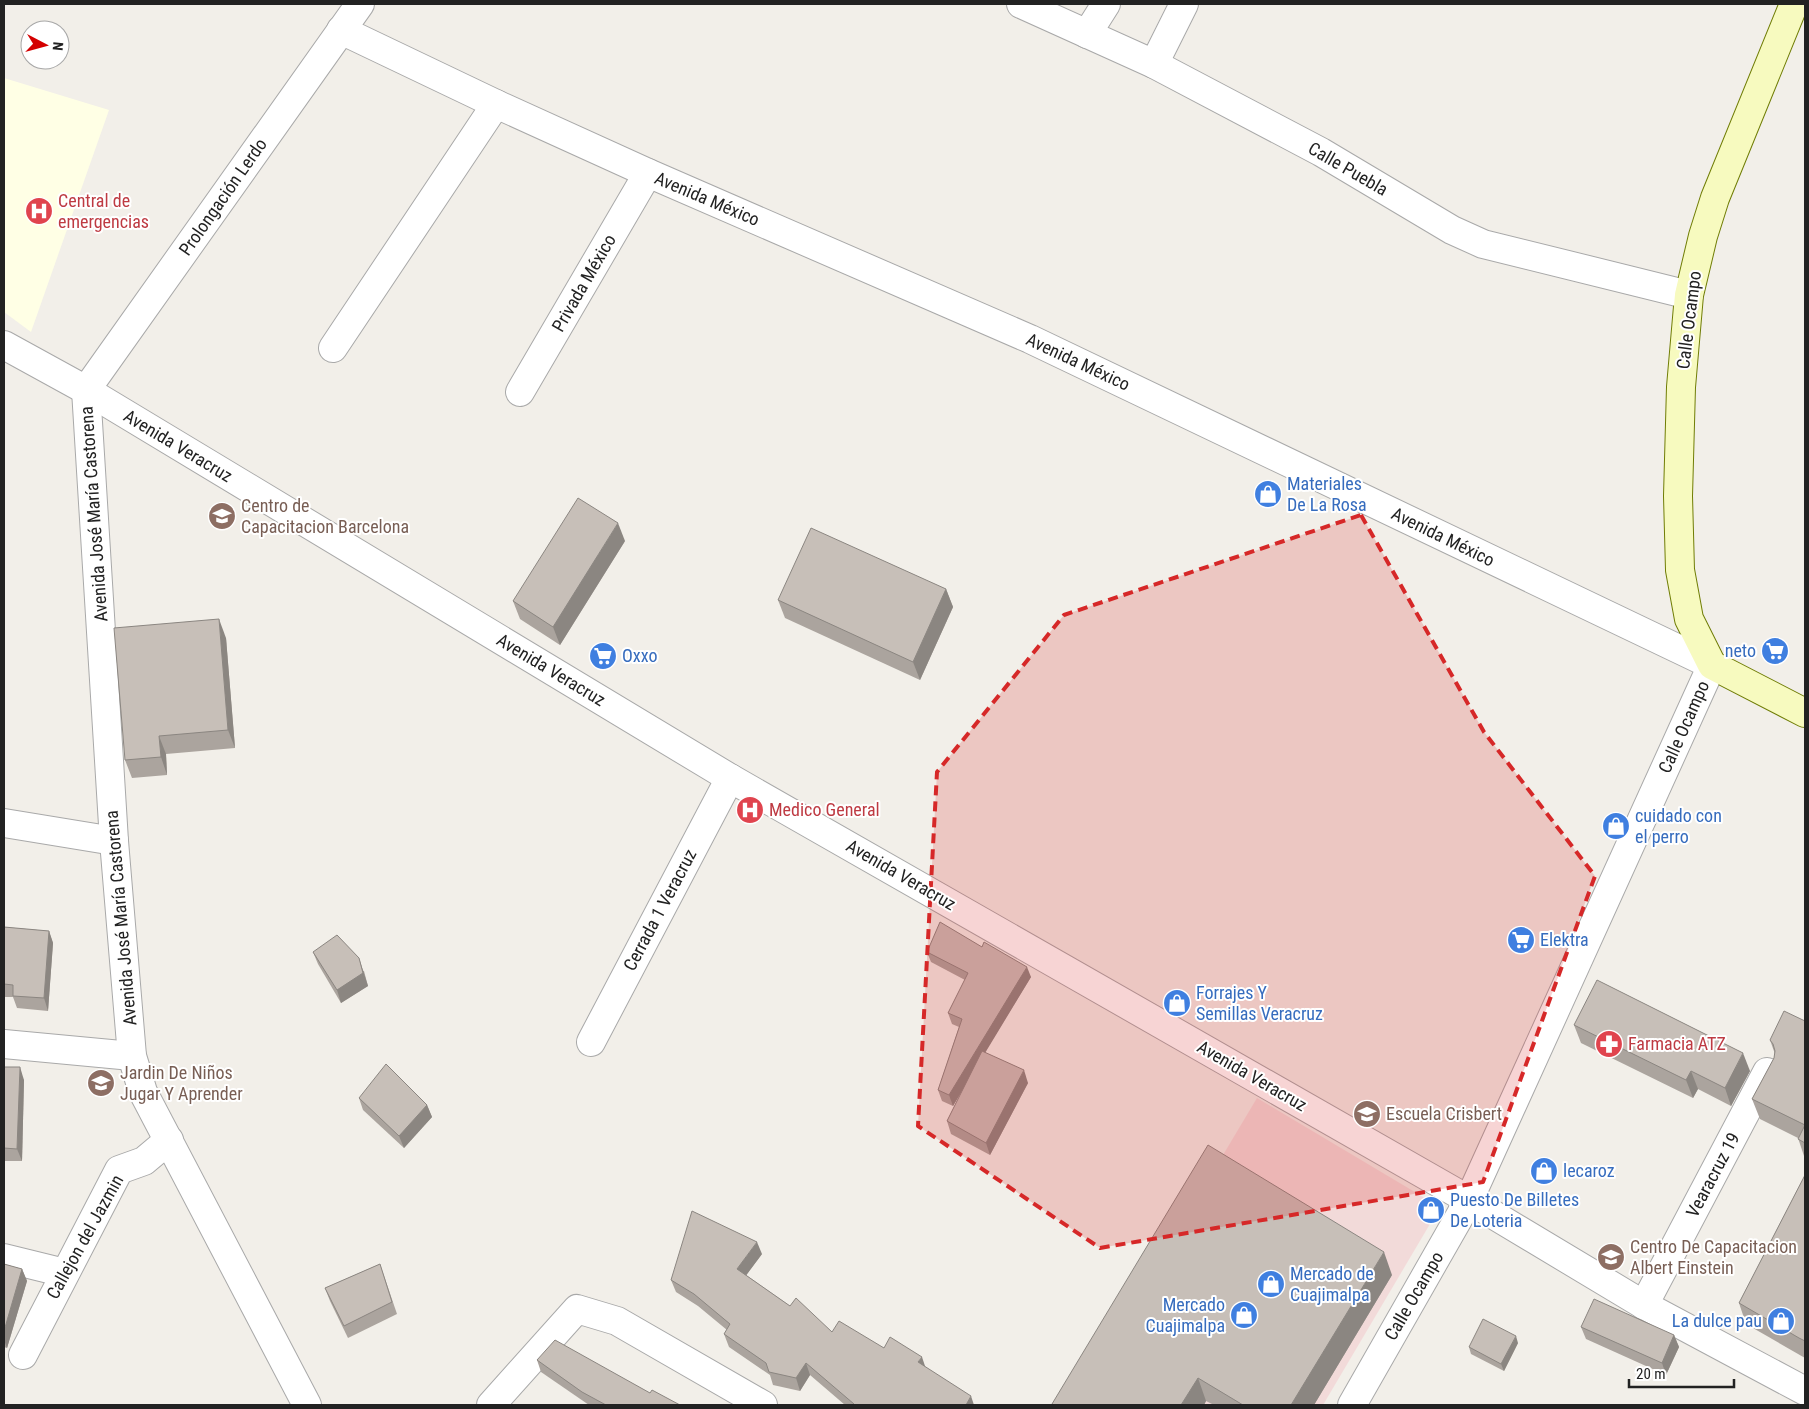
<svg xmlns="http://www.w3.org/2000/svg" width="1809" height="1409" viewBox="0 0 1809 1409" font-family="'Roboto Condensed',sans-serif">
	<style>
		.commercial { fill: #f2dad9 }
		.education { fill: #ffffe5 }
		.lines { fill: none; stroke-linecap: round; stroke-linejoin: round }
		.minor-casing { stroke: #a9a9a9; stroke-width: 30 }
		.tertiary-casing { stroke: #a9a9a9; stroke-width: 30 }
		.secondary-casing { stroke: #707d05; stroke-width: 30 }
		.minor { stroke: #fff; stroke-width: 28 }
		.tertiary { stroke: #fff; stroke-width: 28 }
		.secondary { stroke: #f7fabf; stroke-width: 28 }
		.wall { fill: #aba49e }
		.shaded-wall { fill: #8b8681 }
		.building { fill: #c7bfb8; stroke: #8b8681 }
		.marked { fill: #d62828; fill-opacity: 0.2; stroke: #d62828; stroke-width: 4; stroke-dasharray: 10 6; stroke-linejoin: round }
		.labels { text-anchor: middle; stroke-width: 4; stroke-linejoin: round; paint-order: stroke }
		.street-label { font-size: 18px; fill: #222; stroke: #fff }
		.health-label { font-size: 18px; fill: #be3a42; stroke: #fff; text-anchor: start }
		.shop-label { font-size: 18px; fill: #366cbe; stroke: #fff; text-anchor: start }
		.education-label { font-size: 18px; fill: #785e54; stroke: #fff; text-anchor: start }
	</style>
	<rect width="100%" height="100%" fill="#f2efe9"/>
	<polygon class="commercial" points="1257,1098 1440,1207 1323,1405 1074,1405"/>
	<polygon class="education" points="4,78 109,110 31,332 4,312"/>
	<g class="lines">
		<g class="minor-casing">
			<g id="minor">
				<polyline points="1021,4 1154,64 1321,152 1452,230 1483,244 1689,295"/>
				<polyline points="341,30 496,104 648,173 1030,339 1712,665"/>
				<polyline points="1087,34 1106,4"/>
				<polyline points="1154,64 1184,4"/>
				<polyline points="333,348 496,104"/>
				<polyline points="86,390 360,4"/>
				<polyline points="520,392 648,173"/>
				<polyline points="4,823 114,841"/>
				<polyline points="591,1042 730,778"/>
				<polyline points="4,1044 132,1056"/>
				<polyline points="4,1258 65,1273"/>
				<polyline points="1644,1305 1767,1072"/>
				<polyline points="23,1355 119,1170 144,1161 169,1140"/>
				<polyline points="491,1405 577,1309 617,1321 763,1405"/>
				<polyline points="1352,1405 1469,1200"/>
			</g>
		</g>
		<g class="tertiary-casing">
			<g id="tertiary">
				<polyline points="4,345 86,390 730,778 1469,1200 1644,1305 1805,1391"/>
				<polyline points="86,390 114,841 132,1056 143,1092 307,1405"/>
				<polyline points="1469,1200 1712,665"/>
			</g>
		</g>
		<g class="secondary-casing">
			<polyline id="secondary" points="1794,4 1715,198 1703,236 1689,295 1681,387 1678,496 1680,570 1689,619 1712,665 1805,713"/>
		</g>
		<use href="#minor" class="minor"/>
		<use href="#tertiary" class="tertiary"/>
		<use href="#secondary" class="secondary"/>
	</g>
	<g class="wall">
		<polygon points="625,541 560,645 520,619 513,601"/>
		<polygon points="946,589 953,607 920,680 785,618 778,600"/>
		<polygon points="226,638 235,748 166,754 167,775 132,778 125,760"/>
		<polygon points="4,927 49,931 53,943 48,1011 17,1008 13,997 4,997"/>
		<polygon points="313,952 364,971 368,986 341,1003 318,964"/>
		<polygon points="927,952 1031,977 985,1052 1028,1083 990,1155 951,1134 947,1121 964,1087 953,1106 942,1101 938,1090 959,1027 952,1024 948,1013 965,980 931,962"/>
		<polygon points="1805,1021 1805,1159 1798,1138 1760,1119 1752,1099 1774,1058 1775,1054 1770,1040"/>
		<polygon points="1574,1025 1750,1071 1731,1106 1698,1089 1693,1098 1581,1043"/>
		<polygon points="4,1067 24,1080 22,1161 4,1161"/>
		<polygon points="359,1098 427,1105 432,1117 404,1148 363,1110"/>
		<polygon points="1805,1175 1805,1358 1746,1324 1739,1303"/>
		<polygon points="762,1254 746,1275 790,1306 832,1332 884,1348 925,1367 974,1405 845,1405 810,1375 800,1391 773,1385 770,1375 729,1347 724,1334 727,1330 698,1306 676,1292 671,1280"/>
		<polygon points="4,1264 22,1269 27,1281 7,1348 4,1347"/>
		<polygon points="380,1264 397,1314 348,1338 330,1301 325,1288"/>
		<polygon points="1392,1275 1314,1405 1214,1405 1206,1401 1204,1405 1053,1405 1052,1404"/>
		<polygon points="1581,1327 1674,1335 1679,1347 1666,1375 1586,1339"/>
		<polygon points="1518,1343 1504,1371 1471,1354 1469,1347"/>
		<polygon points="537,1360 650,1393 680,1405 589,1405 541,1372"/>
	</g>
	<g class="shaded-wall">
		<polygon points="618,523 625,541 560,645 553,627"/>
		<polygon points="946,589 953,607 920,680 913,662"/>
		<polygon points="219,619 226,638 235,748 228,730"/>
		<polygon points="159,736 166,754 167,775 161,757"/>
		<polygon points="49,931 53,943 48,1011 44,998"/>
		<polygon points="359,958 368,986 341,1003 337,990"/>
		<polygon points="1027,967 1031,977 953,1106 949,1095"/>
		<polygon points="1743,1053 1750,1071 1731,1106 1725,1088"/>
		<polygon points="20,1067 24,1080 22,1161 17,1149"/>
		<polygon points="1024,1070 1028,1083 990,1155 986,1143"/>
		<polygon points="1691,1071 1698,1089 1693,1098 1686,1080"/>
		<polygon points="427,1105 432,1117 404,1148 399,1136"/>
		<polygon points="757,1242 762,1254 742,1281 737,1269"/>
		<polygon points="1384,1252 1392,1275 1314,1405 1291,1405"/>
		<polygon points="22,1269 27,1281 7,1348 4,1340 4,1331"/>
		<polygon points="1674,1335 1679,1347 1666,1375 1662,1363"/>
		<polygon points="1516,1336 1518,1343 1504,1371 1501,1364"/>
		<polygon points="922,1357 926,1369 918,1362"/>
		<polygon points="806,1363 810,1375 800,1391 796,1378"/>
		<polygon points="1198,1378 1206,1401 1204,1405 1181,1405"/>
		<polygon points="971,1396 974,1405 966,1405"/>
	</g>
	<g class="building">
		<polygon points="578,498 618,523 553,627 513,601"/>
		<polygon points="811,528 946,589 913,662 778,600"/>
		<polygon points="219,619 228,730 159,736 161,757 125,760 114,628"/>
		<polygon points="940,922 982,947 984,942 1027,967 949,1095 938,1090 962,1019 948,1013 968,973 927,952"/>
		<polygon points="4,927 49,931 44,998 13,996 13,985 4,984"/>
		<polygon points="337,935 359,958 363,973 337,990 313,952"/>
		<polygon points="1597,980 1743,1053 1725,1088 1691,1071 1686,1080 1574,1025"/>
		<polygon points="1784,1011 1805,1021 1805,1143 1798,1139 1805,1125 1752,1099 1774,1058 1775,1051 1773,1044 1770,1040"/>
		<polygon points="982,1051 1024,1070 986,1143 947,1121"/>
		<polygon points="386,1064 427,1105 399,1136 359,1098"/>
		<polygon points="4,1067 20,1067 17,1149 4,1148"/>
		<polygon points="1208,1145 1384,1252 1291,1405 1243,1405 1198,1378 1181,1405 1054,1405 1052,1404"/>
		<polygon points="1805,1175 1805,1341 1799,1338 1739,1303"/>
		<polygon points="692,1211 757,1242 737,1269 790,1306 796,1298 832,1332 839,1321 884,1348 890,1337 922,1357 918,1362 971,1396 966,1405 853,1405 854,1404 806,1363 796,1378 769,1372 766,1363 724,1334 730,1324 694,1294 671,1280"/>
		<polygon points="4,1264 22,1269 4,1331"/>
		<polygon points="380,1264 392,1302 344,1326 325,1288"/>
		<polygon points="1594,1299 1674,1335 1662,1363 1581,1327"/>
		<polygon points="1483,1319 1516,1336 1501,1364 1469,1347"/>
		<polygon points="555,1340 650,1393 652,1390 680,1405 606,1405 582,1392 537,1360"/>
	</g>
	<path class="marked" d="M1361,515L1484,732L1595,876L1483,1182L1100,1248L918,1126L937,772L1064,615Z"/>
	<defs>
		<g id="hospital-disc" transform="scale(1.4375)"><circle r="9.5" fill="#e0444e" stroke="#fff"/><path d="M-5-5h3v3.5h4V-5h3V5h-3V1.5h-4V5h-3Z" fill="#fff"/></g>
		<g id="shop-disc" transform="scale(1.4375)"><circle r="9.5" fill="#3f7fe0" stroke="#fff"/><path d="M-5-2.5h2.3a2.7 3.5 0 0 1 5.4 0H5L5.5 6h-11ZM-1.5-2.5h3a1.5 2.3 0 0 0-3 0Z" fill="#fff"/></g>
		<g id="university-disc" transform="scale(1.4375)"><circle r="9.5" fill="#8d6e63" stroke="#fff"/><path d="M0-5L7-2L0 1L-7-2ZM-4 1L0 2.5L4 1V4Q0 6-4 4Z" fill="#fff"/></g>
		<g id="supermarket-disc" transform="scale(1.4375)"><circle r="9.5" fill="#3f7fe0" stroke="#fff"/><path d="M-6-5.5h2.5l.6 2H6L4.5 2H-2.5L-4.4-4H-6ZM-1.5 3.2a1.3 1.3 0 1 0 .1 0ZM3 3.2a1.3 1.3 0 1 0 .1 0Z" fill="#fff"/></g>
		<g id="pharmacy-disc" transform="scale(1.4375)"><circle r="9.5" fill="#e0444e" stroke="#fff"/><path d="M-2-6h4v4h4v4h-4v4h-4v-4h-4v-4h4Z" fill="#fff"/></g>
		<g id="school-disc" transform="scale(1.4375)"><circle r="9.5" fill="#8d6e63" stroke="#fff"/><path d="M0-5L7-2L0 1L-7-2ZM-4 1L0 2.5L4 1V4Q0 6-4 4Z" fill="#fff"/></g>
	</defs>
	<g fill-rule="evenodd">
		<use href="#hospital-disc" x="39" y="211"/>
		<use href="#shop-disc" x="1268" y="494"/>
		<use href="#university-disc" x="222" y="516"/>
		<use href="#supermarket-disc" x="1775" y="651"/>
		<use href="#supermarket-disc" x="603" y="656"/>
		<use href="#hospital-disc" x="750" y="810"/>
		<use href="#shop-disc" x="1616" y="826"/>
		<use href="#supermarket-disc" x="1521" y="940"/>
		<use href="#shop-disc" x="1177" y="1003"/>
		<use href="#pharmacy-disc" x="1609" y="1044"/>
		<use href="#school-disc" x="101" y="1083"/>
		<use href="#university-disc" x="1367" y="1114"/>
		<use href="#shop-disc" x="1544" y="1171"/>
		<use href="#shop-disc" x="1431" y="1210"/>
		<use href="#university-disc" x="1611" y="1257"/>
		<use href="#shop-disc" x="1271" y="1284"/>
		<use href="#shop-disc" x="1244" y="1315"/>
		<use href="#shop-disc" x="1781" y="1321"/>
	</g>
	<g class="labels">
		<g class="street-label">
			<text transform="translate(1348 169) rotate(30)" y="6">Calle Puebla</text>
			<text transform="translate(223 197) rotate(-55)" y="6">Prolongación Lerdo</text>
			<text transform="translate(707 199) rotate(23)" y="6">Avenida México</text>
			<text transform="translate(584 283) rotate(-60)" y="6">Privada México</text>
			<text transform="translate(1689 320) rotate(-83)" y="6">Calle Ocampo</text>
			<text transform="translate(1078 362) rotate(25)" y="6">Avenida México</text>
			<text transform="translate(178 446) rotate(31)" y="6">Avenida Veracruz</text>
			<text transform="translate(94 514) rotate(-94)" y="6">Avenida José María Castorena</text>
			<text transform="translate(1443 537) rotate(26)" y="6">Avenida México</text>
			<text transform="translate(551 670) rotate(31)" y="6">Avenida Veracruz</text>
			<text transform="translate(1684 727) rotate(-66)" y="6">Calle Ocampo</text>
			<text transform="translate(901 875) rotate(30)" y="6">Avenida Veracruz</text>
			<text transform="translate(660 910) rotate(-62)" y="6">Cerrada 1 Veracruz</text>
			<text transform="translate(121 918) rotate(-95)" y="6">Avenida José María Castorena</text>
			<text transform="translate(1252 1076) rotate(30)" y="6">Avenida Veracruz</text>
			<text transform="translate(1713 1175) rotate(-62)" y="6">Vearacruz 19</text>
			<text transform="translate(85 1237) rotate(-61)" y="6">Callejon del Jazmin</text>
			<text transform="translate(1414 1296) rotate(-60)" y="6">Calle Ocampo</text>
		</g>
		<g class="health-label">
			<text x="58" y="207">Central de<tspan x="58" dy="21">emergencias</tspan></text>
			<text x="769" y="816">Medico General</text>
			<text x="1628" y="1050">Farmacia ATZ</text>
		</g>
		<g class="shop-label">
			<text x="1287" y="490">Materiales<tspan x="1287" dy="21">De La Rosa</tspan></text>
			<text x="1756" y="657" text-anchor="end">neto</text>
			<text x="622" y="662">Oxxo</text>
			<text x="1635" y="822">cuidado con<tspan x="1635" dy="21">el perro</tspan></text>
			<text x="1540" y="946">Elektra</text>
			<text x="1196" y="999">Forrajes Y<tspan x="1196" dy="21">Semillas Veracruz</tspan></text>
			<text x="1563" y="1177">lecaroz</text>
			<text x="1450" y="1206">Puesto De Billetes<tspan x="1450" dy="21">De Loteria</tspan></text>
			<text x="1290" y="1280">Mercado de<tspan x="1290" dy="21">Cuajimalpa</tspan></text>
			<text x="1225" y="1311" text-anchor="end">Mercado<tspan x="1225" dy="21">Cuajimalpa</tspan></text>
			<text x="1762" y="1327" text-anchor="end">La dulce pau</text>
		</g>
		<g class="education-label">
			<text x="241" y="512">Centro de<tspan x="241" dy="21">Capacitacion Barcelona</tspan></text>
			<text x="120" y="1079">Jardin De Niños<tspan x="120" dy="21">Jugar Y Aprender</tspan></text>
			<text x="1386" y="1120">Escuela Crisbert</text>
			<text x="1630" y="1253">Centro De Capacitacion<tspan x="1630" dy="21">Albert Einstein</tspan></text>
		</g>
	</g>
	<rect width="1809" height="1409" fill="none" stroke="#222222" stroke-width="10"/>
	<g transform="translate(45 45) rotate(96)"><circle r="24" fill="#ffffff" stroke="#a7a7a7"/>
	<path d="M0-4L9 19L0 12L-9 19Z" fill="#d40000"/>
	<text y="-8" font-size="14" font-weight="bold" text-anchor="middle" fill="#222222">N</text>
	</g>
	<path d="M1629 1379v8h105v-8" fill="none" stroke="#222222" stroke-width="2.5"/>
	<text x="1636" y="1379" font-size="15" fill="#222222" stroke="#ffffff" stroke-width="4" paint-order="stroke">20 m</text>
</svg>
